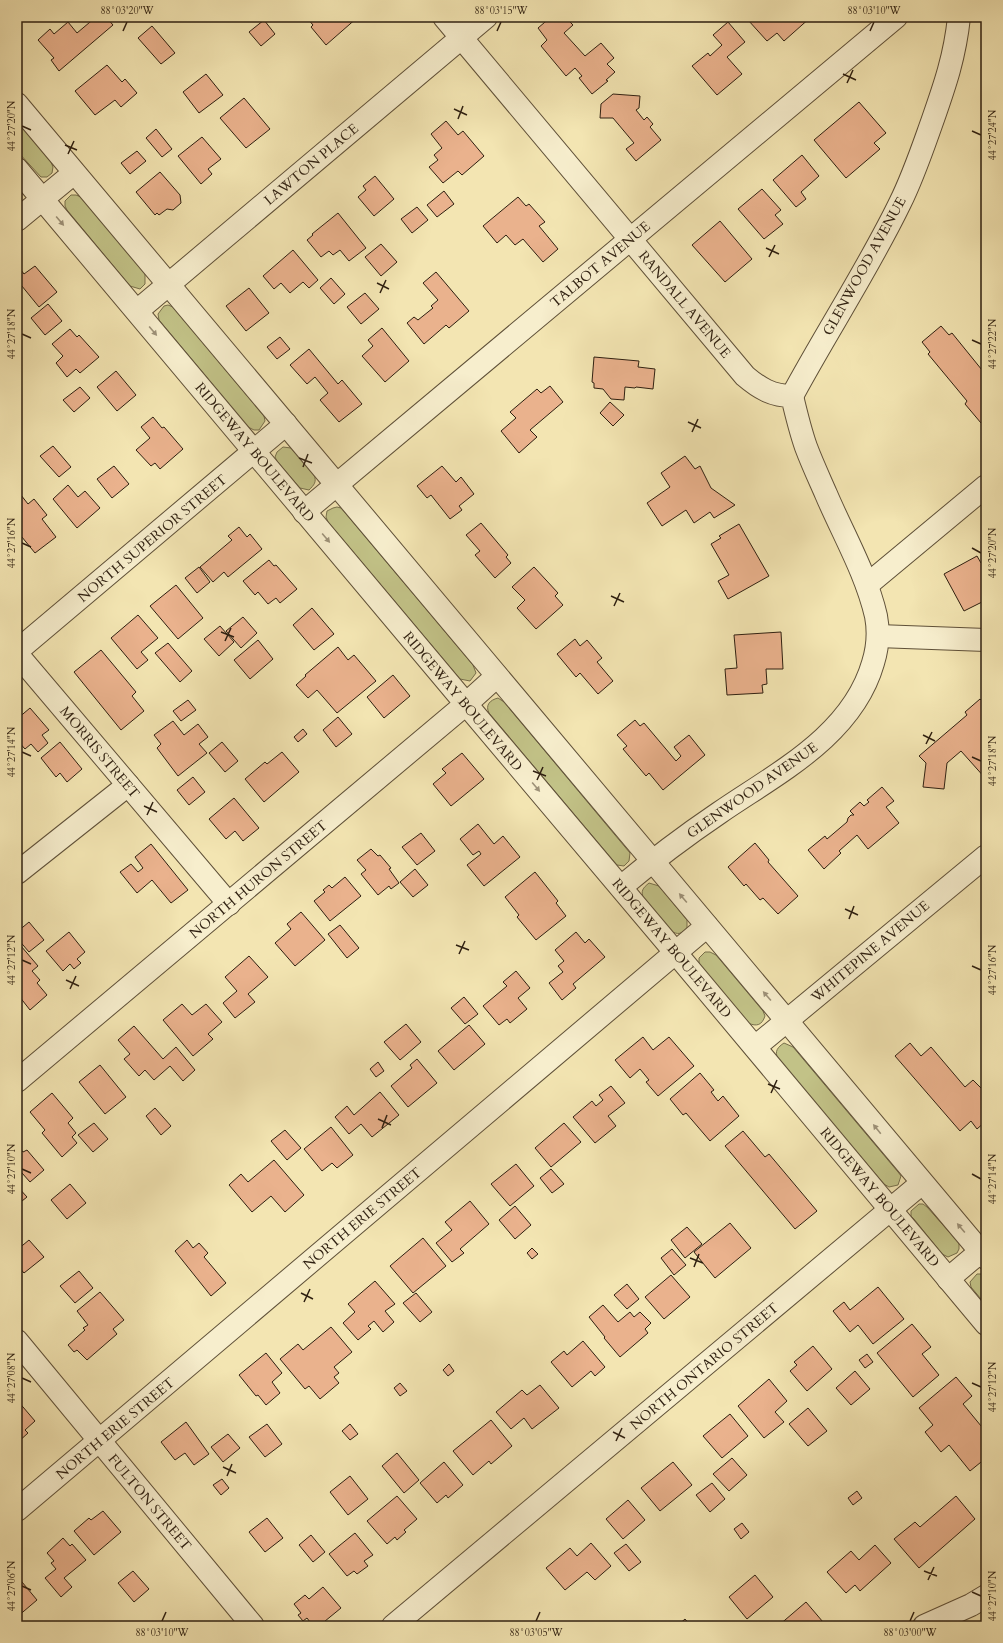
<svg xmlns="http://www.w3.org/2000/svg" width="1003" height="1643" viewBox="0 0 1003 1643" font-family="Cardo,serif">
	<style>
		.green { fill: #c2c287; stroke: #78704c }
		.building { fill: #eab28d; stroke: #2e1f10 }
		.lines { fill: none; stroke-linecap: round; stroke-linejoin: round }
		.minor-casing { stroke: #5f5038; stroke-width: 24 }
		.minor { stroke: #f7eecd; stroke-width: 22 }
		.oneway { fill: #9d9178 }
		.ticks { fill: none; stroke: #2e1f10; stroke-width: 1.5 }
		.labels { text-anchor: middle; stroke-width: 3; stroke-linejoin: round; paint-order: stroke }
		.street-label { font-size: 14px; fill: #2e1f10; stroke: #f7eecd }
		.neatline { fill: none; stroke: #2e1f10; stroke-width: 1.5 }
		.ticks-label { font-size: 10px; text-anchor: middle; fill: #2e1f10 }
	</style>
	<rect width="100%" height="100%" fill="#f3e5b2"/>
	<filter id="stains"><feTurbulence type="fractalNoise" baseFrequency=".005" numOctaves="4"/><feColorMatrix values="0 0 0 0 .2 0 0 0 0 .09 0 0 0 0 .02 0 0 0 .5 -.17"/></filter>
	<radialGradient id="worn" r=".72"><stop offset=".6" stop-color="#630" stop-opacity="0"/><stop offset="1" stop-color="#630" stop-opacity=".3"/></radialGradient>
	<g class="green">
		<polygon points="17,121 51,162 53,167 52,173 47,177 41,177 17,151"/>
		<polygon points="71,195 76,195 81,197 145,273 145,284 140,289 130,286 67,210 65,206 65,201"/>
		<polygon points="168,305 173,307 264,416 265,421 259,430 254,430 248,427 159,320 158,314 164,306"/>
		<path d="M283,447L291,448L314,475C317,482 314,485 309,490L300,488L277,461L275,457L277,452Z"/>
		<polygon points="337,507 341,508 473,665 476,673 470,681 460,679 328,522 326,517 327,511 333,508"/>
		<path d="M498,698L504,702L630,853L629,861L624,866L617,865L489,713C485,705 490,700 498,698Z"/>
		<path d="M649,883L659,886L687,920V929C681,934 678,935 671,931L644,899C640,891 643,888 649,883Z"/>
		<path d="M705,952H710L716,955L763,1011L765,1016C762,1025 757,1027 748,1023L701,967L699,963V958Z"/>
		<path d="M784,1043L793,1047L898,1172L901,1176L898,1185L889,1187L884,1184L778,1059C774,1051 778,1047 784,1043Z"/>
		<polygon points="919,1204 923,1204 927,1207 959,1243 959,1249 957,1253 948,1257 942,1254 914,1219 911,1216 911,1211"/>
		<polygon points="977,1274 982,1274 986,1276 986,1305 971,1287 970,1282"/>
	</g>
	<g class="building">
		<polygon points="96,17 106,17 113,25 59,71 51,60 54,58 38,40 50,29 54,34 68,22 77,33"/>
		<polygon points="308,17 358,17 326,45 311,27 313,25 307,18"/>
		<polygon points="551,17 565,17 573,25 564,33 585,56 601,43 614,58 607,64 615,72 606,80 608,81 592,94 579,78 582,76 575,68 566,76 541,46 547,40 538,28"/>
		<polygon points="752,17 811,17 784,41 777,33 767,41 748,20"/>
		<polygon points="264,20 275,34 261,46 249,32"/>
		<polygon points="728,22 745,42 727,57 742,74 717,95 692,66 708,53 710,56 722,45 713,35"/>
		<polygon points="152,26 175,53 161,64 138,38"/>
		<polygon points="107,65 122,82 125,79 137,93 121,107 115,100 95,115 75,91"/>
		<polygon points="206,74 223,95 199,113 183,92"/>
		<polygon points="613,94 640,96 639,108 636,110 644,120 647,117 653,124 650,127 661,140 636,161 626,149 634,143 613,118 600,118 601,104"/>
		<polygon points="244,98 270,129 246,148 220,118"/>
		<polygon points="859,102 886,133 874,143 880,149 846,178 814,140"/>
		<polygon points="446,121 458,135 463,131 484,156 462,175 458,171 443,183 429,167 438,160 434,155 442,148 431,134"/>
		<polygon points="156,129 172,149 162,157 146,138"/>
		<polygon points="202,137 221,159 208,169 212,174 201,184 178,156"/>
		<polygon points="137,151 146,161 130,174 121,163"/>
		<polygon points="802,155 819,176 801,192 806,199 796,207 773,180"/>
		<polygon points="160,172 180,195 181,203 173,210 167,209 159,215 157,213 155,215 136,192"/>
		<polygon points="375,176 394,199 374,216 358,197 366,190 363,186"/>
		<polygon points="762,189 781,210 775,215 783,224 764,239 738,209"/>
		<polygon points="444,191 454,204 437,217 427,205"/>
		<polygon points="518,197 526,206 529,204 545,222 539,226 558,249 543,262 523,239 515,245 506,235 497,243 483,226"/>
		<polygon points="417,207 428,220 412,233 401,219"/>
		<polygon points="338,213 366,248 349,261 340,250 333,255 329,251 321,257 307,240 313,235 312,234"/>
		<polygon points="720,221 752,259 725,282 692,245"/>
		<polygon points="381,244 397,262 381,276 365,257"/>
		<polygon points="293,250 318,280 309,288 303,282 290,293 281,283 274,289 263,276"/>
		<polygon points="35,266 57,292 39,307 17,280 17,273 21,270 24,274"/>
		<polygon points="436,272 469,311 449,328 446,325 424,344 407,323 414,317 418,320 433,308 431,306 438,300 423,283"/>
		<polygon points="331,278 345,294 334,304 320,288"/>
		<polygon points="249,288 269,313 246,331 226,306"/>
		<polygon points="365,293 379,309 361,324 347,307"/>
		<polygon points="48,304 62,321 45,335 31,318"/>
		<polygon points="941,326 949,335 952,333 982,370 986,366 986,419 981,423 965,404 967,401 928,354 930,352 922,342"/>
		<polygon points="382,328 409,361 385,382 362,356 373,346 368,340"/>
		<polygon points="70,329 77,337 79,335 99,357 80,373 76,369 67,377 56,363 63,356 52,344"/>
		<polygon points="280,337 290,349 277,359 267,347"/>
		<polygon points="309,349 338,384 342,380 362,404 339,422 320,400 328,393 315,377 307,384 290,365"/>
		<polygon points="594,357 639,361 638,367 655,369 653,389 636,387 635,388 625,387 624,400 611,399 603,389 594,388 594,383 592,382"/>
		<polygon points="116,371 136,395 117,411 97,387"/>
		<polygon points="550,386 563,402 530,430 537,437 519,453 501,431 516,418 510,412 537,389 541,393"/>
		<polygon points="80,387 90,398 74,412 63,400"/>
		<polygon points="610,402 624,415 613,426 600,413"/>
		<polygon points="153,417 162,428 164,427 183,449 160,469 155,463 151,466 136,450 150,438 141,427"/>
		<polygon points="53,446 71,467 59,477 40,456"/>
		<polygon points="685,456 695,469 700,466 711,488 735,505 714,518 710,512 694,523 686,510 662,526 647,503 670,487 661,473"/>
		<polygon points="114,466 129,484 112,498 97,479"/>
		<polygon points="442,466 456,482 461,477 474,494 459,506 462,510 450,519 431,495 427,498 417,486"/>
		<polygon points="68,485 78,497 85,491 100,508 77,528 53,499"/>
		<polygon points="17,490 28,504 34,499 47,515 42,519 56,537 35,553 17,531"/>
		<polygon points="481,523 508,555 506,557 511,563 495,578 475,555 480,551 466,535"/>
		<polygon points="739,524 769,576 728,599 718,581 729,575 711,544 721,538 719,536"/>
		<polygon points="239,527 247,537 250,534 262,549 228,577 224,572 213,582 200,567 232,540 228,536"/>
		<polygon points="977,556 981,563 986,560 986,600 964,611 944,574"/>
		<polygon points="269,560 274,566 276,565 297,589 280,603 276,598 268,604 258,592 255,595 243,581"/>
		<polygon points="199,567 210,582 197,593 185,578"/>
		<polygon points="534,567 558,593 555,596 563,605 536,629 517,608 525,600 512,587"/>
		<polygon points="176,585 203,618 178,639 150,606"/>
		<polygon points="312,608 334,634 314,650 293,625"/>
		<polygon points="138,615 158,638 141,652 148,660 137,669 111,638"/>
		<polygon points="243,617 257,633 241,648 226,631"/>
		<polygon points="220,626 234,642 219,656 204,639"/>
		<polygon points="781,632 783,669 766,669 767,684 762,685 763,693 727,695 725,669 737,668 734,635"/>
		<polygon points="575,639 580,646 587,640 602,658 597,662 613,681 598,694 580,673 576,677 557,654"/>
		<polygon points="258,640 273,659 250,679 234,660"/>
		<polygon points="168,643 192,671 180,682 155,653"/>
		<polygon points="338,647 348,660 354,655 376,681 337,713 317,690 308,698 296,685 306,676 305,675"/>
		<polygon points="101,650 136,692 132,696 144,711 121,730 74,672"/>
		<polygon points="393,675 410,696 384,718 367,697"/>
		<polygon points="980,699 986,705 986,779 961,751 947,763 944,789 923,787 926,763 919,756 967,715 965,712"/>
		<polygon points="188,700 196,710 181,721 173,711"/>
		<polygon points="30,708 49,730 42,735 48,743 38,752 31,744 25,749 17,740 17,719"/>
		<polygon points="338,717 352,734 336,747 323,730"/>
		<polygon points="635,720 640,726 644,723 676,761 681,756 674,747 689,735 705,755 663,790 649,773 646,776 623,749 627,746 617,735"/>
		<polygon points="173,721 184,735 198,724 208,737 199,744 207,753 178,776 157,748 161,744 154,735"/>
		<polygon points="303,729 307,734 298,742 294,737"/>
		<polygon points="60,742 82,769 67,782 60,773 56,777 41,758"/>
		<polygon points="222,742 238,761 225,772 209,753"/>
		<polygon points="282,752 299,772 264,802 245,779 265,762 267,764"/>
		<polygon points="462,753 484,779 451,806 433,784 446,773 442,769"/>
		<polygon points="193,777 205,792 189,805 177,790"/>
		<polygon points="882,787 894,801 886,807 899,823 868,849 857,835 839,851 841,853 824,869 808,850 825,836 827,839 847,822 848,818 851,815 854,815 850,811 860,802 864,806 869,802 867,800"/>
		<polygon points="234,798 259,828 243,841 235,831 226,839 209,819"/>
		<polygon points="478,824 494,844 503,836 520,857 484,886 467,865 481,854 479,851 473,855 460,839"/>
		<polygon points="421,833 435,851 417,865 402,847"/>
		<polygon points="755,843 769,860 768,862 798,896 778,914 763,898 760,900 746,884 744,886 728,867"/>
		<polygon points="151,844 188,890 171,903 152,880 137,893 120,872 131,864 138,872 143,868 135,857"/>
		<polygon points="371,849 378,856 380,855 391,868 389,869 399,883 391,889 389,886 378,895 361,874 366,870 357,860"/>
		<polygon points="415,869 428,885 413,897 400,882"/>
		<polygon points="535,872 558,901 556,903 566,916 536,940 517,917 519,915 505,897"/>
		<polygon points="345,877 361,896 330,921 314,901 325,892 323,890 329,885 332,888"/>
		<polygon points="301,912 325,940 295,966 275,943 291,929 287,924"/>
		<polygon points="29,922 44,940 29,952 17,938 17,932"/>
		<polygon points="340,925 359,948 347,958 328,934"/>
		<polygon points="69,932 85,952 77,959 81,963 74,969 70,964 63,971 46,951"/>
		<polygon points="576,932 585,943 589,939 605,957 573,984 576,988 562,1000 549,983 563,972 558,966 564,961 555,950"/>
		<polygon points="21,946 38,966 32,971 40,980 37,983 47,995 30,1010 19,996 17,997 17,950"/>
		<polygon points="249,956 268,977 248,994 255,1002 235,1018 223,1003 237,991 225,977"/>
		<polygon points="516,971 530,988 518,998 527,1009 510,1023 507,1019 499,1025 483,1006 507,986 503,982"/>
		<polygon points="464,997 478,1014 465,1024 451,1008"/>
		<polygon points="182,1004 192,1015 206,1004 222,1022 208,1034 213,1039 193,1056 163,1020"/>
		<polygon points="406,1024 421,1042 400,1060 384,1042"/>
		<polygon points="469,1025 485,1044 454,1070 438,1051"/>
		<polygon points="134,1026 163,1059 176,1047 195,1070 183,1081 170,1066 154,1080 145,1070 139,1076 124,1059 130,1054 118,1040"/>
		<polygon points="643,1037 653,1050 669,1037 694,1066 658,1096 646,1082 649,1080 640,1069 630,1078 615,1060"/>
		<polygon points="910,1043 921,1056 931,1047 965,1087 973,1080 982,1089 985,1087 986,1089 986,1121 977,1129 971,1121 960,1131 895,1056"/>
		<polygon points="417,1059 437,1083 408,1107 391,1086 412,1068 410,1065"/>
		<polygon points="378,1062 384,1071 376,1077 370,1069"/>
		<polygon points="100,1065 126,1097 105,1114 79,1082"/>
		<polygon points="700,1073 714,1090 711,1092 718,1101 723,1096 739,1116 710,1141 686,1113 683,1115 670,1099"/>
		<polygon points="611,1086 625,1103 608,1116 616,1126 595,1143 573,1117 592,1101 596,1106 603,1100 599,1095"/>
		<polygon points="380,1092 399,1115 372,1137 361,1124 349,1134 335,1117 347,1106 354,1115"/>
		<polygon points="52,1093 73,1118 68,1123 76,1133 72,1137 77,1143 62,1157 42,1133 45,1130 30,1112"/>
		<polygon points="155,1108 171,1126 161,1135 146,1116"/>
		<polygon points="94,1123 108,1139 93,1152 78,1135"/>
		<polygon points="564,1123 581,1142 551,1167 535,1148"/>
		<polygon points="331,1127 353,1155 337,1168 332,1163 322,1171 304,1149"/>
		<polygon points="285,1130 301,1148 287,1160 271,1141"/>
		<polygon points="743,1131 765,1157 769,1154 817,1211 795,1229 725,1146"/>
		<polygon points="17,1145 23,1152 27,1150 44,1170 30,1182 22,1173 17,1177"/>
		<polygon points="274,1160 304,1195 285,1212 271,1196 252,1212 229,1185 241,1174 248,1182"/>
		<polygon points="516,1164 534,1186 510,1206 491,1184"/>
		<polygon points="551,1169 564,1184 552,1193 540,1178"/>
		<polygon points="70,1184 86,1203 67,1219 51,1200"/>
		<polygon points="17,1186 27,1197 17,1205"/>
		<polygon points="470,1201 489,1224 460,1249 464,1253 452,1262 436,1243 452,1230 445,1222"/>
		<polygon points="515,1206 531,1225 515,1239 499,1220"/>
		<polygon points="730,1223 751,1248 715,1278 694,1252"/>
		<polygon points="687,1227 702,1244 685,1258 671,1240"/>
		<polygon points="423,1238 446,1266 413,1293 390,1266"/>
		<polygon points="29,1240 44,1257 24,1273 17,1265 17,1250"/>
		<polygon points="187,1240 193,1248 199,1243 208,1253 204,1257 226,1283 211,1296 175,1251"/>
		<polygon points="532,1248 538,1254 532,1259 527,1253"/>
		<polygon points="672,1249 686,1265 674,1275 661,1258"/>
		<polygon points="79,1271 93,1288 75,1303 60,1286"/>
		<polygon points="671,1275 690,1297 664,1319 645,1297"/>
		<polygon points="375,1281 395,1304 385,1311 394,1322 383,1332 374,1321 368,1326 371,1329 358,1340 343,1323 355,1312 348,1304"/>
		<polygon points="627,1284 639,1299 627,1309 614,1295"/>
		<polygon points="878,1287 904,1319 873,1344 858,1325 850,1332 833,1311 844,1302 850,1310"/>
		<polygon points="100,1292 124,1320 113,1329 117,1334 87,1360 77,1350 74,1352 68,1345 85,1330 83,1328 88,1325 77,1311"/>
		<polygon points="416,1293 432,1312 420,1322 403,1303"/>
		<polygon points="603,1305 618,1322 630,1312 634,1317 640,1312 651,1323 645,1329 648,1333 620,1357 604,1338 605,1337 589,1317"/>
		<polygon points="912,1324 931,1347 922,1354 939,1375 913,1397 877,1353"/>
		<polygon points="331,1327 352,1352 334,1367 339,1373 334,1377 339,1383 320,1399 309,1386 305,1389 280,1359 298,1344 303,1350"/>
		<polygon points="583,1341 605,1367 595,1376 591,1371 572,1387 551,1362 564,1351 567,1355"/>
		<polygon points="813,1346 832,1369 807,1391 790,1371 797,1365 794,1362"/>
		<polygon points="266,1353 282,1373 272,1382 280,1393 266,1405 258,1395 256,1396 239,1375"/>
		<polygon points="867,1354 873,1362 865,1368 859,1360"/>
		<polygon points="449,1364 454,1371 448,1376 443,1370"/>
		<polygon points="855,1371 870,1389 851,1405 836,1388"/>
		<polygon points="956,1377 972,1396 963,1404 986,1432 986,1458 970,1471 949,1445 941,1452 925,1432 933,1425 919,1408"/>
		<polygon points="769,1379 787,1401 775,1412 784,1422 764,1438 738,1406"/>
		<polygon points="400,1383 407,1391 400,1396 394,1388"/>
		<polygon points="540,1385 559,1408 532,1429 524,1418 511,1429 496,1412 522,1390 527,1395"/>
		<polygon points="17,1400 35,1421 25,1430 28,1433 17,1443"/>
		<polygon points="808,1408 827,1431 808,1446 789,1424"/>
		<polygon points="730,1414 748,1436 722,1458 703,1436"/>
		<polygon points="491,1420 512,1446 491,1464 489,1461 473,1475 453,1451"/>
		<polygon points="186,1422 209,1454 194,1465 185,1453 175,1460 161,1442"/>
		<polygon points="267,1424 282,1444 265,1457 249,1437"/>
		<polygon points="350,1424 358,1434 350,1440 342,1431"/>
		<polygon points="228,1434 240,1448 223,1462 211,1447"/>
		<polygon points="397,1453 419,1480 404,1493 382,1466"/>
		<polygon points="732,1458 747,1475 729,1491 713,1474"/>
		<polygon points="444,1462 463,1485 448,1498 446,1495 437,1503 420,1483"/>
		<polygon points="673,1462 692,1485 660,1511 641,1488"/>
		<polygon points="350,1476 368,1499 348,1515 330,1492"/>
		<polygon points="222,1479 229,1488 221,1495 213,1485"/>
		<polygon points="712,1483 725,1499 710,1512 696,1495"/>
		<polygon points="857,1491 862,1498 853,1505 848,1498"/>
		<polygon points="397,1496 417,1519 404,1530 406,1532 397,1540 395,1537 387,1544 367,1521"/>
		<polygon points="956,1496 975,1519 919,1568 894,1539 915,1522 920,1527"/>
		<polygon points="628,1500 645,1520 623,1539 606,1519"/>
		<polygon points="103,1511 121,1532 94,1555 74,1531 89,1518 91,1520"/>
		<polygon points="267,1518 283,1538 265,1552 249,1532"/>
		<polygon points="742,1523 749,1532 741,1539 734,1529"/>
		<polygon points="355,1533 373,1555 364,1561 368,1566 357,1574 354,1571 347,1576 329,1554"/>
		<polygon points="311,1535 325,1552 313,1562 299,1545"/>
		<polygon points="63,1538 70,1546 72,1544 86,1560 64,1578 72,1587 61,1597 45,1578 56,1569 51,1563 54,1561 47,1553"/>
		<polygon points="591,1543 611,1566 595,1580 587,1572 565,1590 546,1568 570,1548 577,1556"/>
		<polygon points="626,1544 641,1562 629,1571 614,1553"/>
		<polygon points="875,1545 891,1563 860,1591 855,1585 846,1593 827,1572 851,1551 859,1560"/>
		<polygon points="133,1571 149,1589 134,1602 118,1583"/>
		<polygon points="755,1575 773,1597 747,1619 729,1597"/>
		<polygon points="17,1576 37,1600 17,1617"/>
		<polygon points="323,1587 341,1608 319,1626 313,1626 307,1618 303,1621 298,1615 301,1613 294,1604 305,1595 309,1599"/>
		<polygon points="806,1602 823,1622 817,1626 778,1626"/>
		<polygon points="685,1619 691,1626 677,1626"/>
	</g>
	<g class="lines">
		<g class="minor-casing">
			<g id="minor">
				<path d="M444,17L745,376C759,388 772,396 792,396C796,413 800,430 806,447C812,463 819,478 826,494C843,534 866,573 876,616C879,632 878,647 873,663C852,736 777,773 719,813C685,836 652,861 621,887"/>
				<path d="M17,104C339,490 664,873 986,1258"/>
				<polyline points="17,169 466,704 675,952 986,1324"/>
				<polyline points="17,220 74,173"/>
				<polyline points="137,311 486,17"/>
				<path d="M792,396C827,331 868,269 900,203C913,177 922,150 932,122C945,85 955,56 959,17"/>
				<polyline points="304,512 896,17"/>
				<polyline points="867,585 986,486"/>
				<polyline points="878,636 986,640"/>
				<polyline points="17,651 286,424"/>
				<polyline points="17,654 229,904"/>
				<polyline points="17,873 128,785"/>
				<polyline points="755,1047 986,856"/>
				<polyline points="17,1081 466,704 497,676"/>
				<polyline points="948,1279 986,1247"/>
				<polyline points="17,1341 253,1626"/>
				<polyline points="17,1510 707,926"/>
				<polyline points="393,1626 922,1183"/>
				<polyline points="924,1626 971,1605 986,1596"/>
			</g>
		</g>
		<use href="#minor" class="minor"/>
	</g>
	<defs><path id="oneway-solid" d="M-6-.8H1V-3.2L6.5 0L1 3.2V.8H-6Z"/></defs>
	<g class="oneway">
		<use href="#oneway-solid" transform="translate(60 221) rotate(50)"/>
		<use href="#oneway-solid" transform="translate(153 331) rotate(50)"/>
		<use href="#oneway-solid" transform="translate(326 538) rotate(50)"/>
		<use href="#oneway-solid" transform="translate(536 787) rotate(50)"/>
		<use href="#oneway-solid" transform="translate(683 898) rotate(-130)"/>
		<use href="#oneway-solid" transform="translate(767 996) rotate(-131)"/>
		<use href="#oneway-solid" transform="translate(877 1129) rotate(-129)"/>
		<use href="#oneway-solid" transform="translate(961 1228) rotate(-130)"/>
	</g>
	<path class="ticks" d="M123,31L127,22M497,31L501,22M870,31L874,22M843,74L856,80M847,83L853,70M454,109L467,115M458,119L463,106M22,126L31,130M972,131L981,135M65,145L77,150M68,154L74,141M766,248L779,254M769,257L775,245M377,283L389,289M380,293L386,280M22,334L31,338M972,340L981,344M688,422L701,428M692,432L698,419M299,458L312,463M303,467L308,454M22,543L31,547M972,548L981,553M611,596L624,602M614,606L620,593M221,632L234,637M225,641L231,628M923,735L935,741M926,744L932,732M22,752L31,756M972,757L981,761M533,771L546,776M537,780L543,767M144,806L157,812M147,815L153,802M845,909L858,915M849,919L854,906M456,945L469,950M459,954L465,941M22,960L31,964M972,966L981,970M66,980L79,986M70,989L76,976M768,1084L780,1089M771,1093L777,1080M378,1119L391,1125M382,1128L387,1115M22,1169L31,1173M972,1174L981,1179M690,1258L703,1263M694,1267L699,1254M301,1293L313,1299M304,1302L310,1289M22,1378L31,1382M972,1383L981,1387M613,1432L625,1438M616,1441L622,1428M223,1467L236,1473M227,1476L232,1464M924,1571L937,1576M928,1580L934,1567M22,1586L31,1590M972,1592L981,1596M162,1621L166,1612M536,1621L540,1612M910,1621L914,1612"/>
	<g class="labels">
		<g class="street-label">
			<text transform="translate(311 164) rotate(-40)" y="5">LAWTON PLACE</text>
			<text transform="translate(600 264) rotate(-40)" y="5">TALBOT AVENUE</text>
			<text transform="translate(864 266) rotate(-61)" y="5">GLENWOOD AVENUE</text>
			<text transform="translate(685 304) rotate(50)" y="5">RANDALL AVENUE</text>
			<text transform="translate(255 452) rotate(50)" y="5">RIDGEWAY BOULEVARD</text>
			<text transform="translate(152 538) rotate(-40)" y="5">NORTH SUPERIOR STREET</text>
			<text transform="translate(463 701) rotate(50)" y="5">RIDGEWAY BOULEVARD</text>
			<text transform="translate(100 752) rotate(50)" y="5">MORRIS STREET</text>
			<text transform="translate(752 790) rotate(-35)" y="5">GLENWOOD AVENUE</text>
			<text transform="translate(258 879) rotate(-40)" y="5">NORTH HURON STREET</text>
			<text transform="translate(672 948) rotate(50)" y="5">RIDGEWAY BOULEVARD</text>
			<text transform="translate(870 951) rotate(-40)" y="5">WHITEPINE AVENUE</text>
			<text transform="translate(880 1197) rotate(50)" y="5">RIDGEWAY BOULEVARD</text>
			<text transform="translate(362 1218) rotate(-40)" y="5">NORTH ERIE STREET</text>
			<text transform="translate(704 1366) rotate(-40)" y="5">NORTH ONTARIO STREET</text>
			<text transform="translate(115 1428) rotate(-40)" y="5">NORTH ERIE STREET</text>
			<text transform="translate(150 1502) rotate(50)" y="5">FULTON STREET</text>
		</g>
	</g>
	<rect width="1003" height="1643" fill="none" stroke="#f3e5b2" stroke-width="44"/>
	<rect x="22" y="22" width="959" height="1599" class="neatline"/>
	<g class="ticks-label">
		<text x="127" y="14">88°03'20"W</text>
		<text x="501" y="14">88°03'15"W</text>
		<text x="874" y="14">88°03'10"W</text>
		<text transform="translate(11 126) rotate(-90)" y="4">44°27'20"N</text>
		<text transform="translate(992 135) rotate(-90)" y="4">44°27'24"N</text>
		<text transform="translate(11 334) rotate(-90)" y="4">44°27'18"N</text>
		<text transform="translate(992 344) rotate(-90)" y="4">44°27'22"N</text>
		<text transform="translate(11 543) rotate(-90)" y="4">44°27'16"N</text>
		<text transform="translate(992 553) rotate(-90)" y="4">44°27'20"N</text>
		<text transform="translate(11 752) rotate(-90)" y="4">44°27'14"N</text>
		<text transform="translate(992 761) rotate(-90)" y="4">44°27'18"N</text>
		<text transform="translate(11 960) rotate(-90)" y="4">44°27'12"N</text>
		<text transform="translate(992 970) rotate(-90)" y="4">44°27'16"N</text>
		<text transform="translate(11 1169) rotate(-90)" y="4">44°27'10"N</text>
		<text transform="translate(992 1179) rotate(-90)" y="4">44°27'14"N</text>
		<text transform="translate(11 1378) rotate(-90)" y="4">44°27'08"N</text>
		<text transform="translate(992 1387) rotate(-90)" y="4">44°27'12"N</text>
		<text transform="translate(11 1586) rotate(-90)" y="4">44°27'06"N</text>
		<text transform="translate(992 1596) rotate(-90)" y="4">44°27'10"N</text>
		<text x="162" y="1636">88°03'10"W</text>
		<text x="536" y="1636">88°03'05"W</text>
		<text x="910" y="1636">88°03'00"W</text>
	</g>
	<rect width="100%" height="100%" filter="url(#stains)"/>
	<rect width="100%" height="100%" fill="url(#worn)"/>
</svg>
